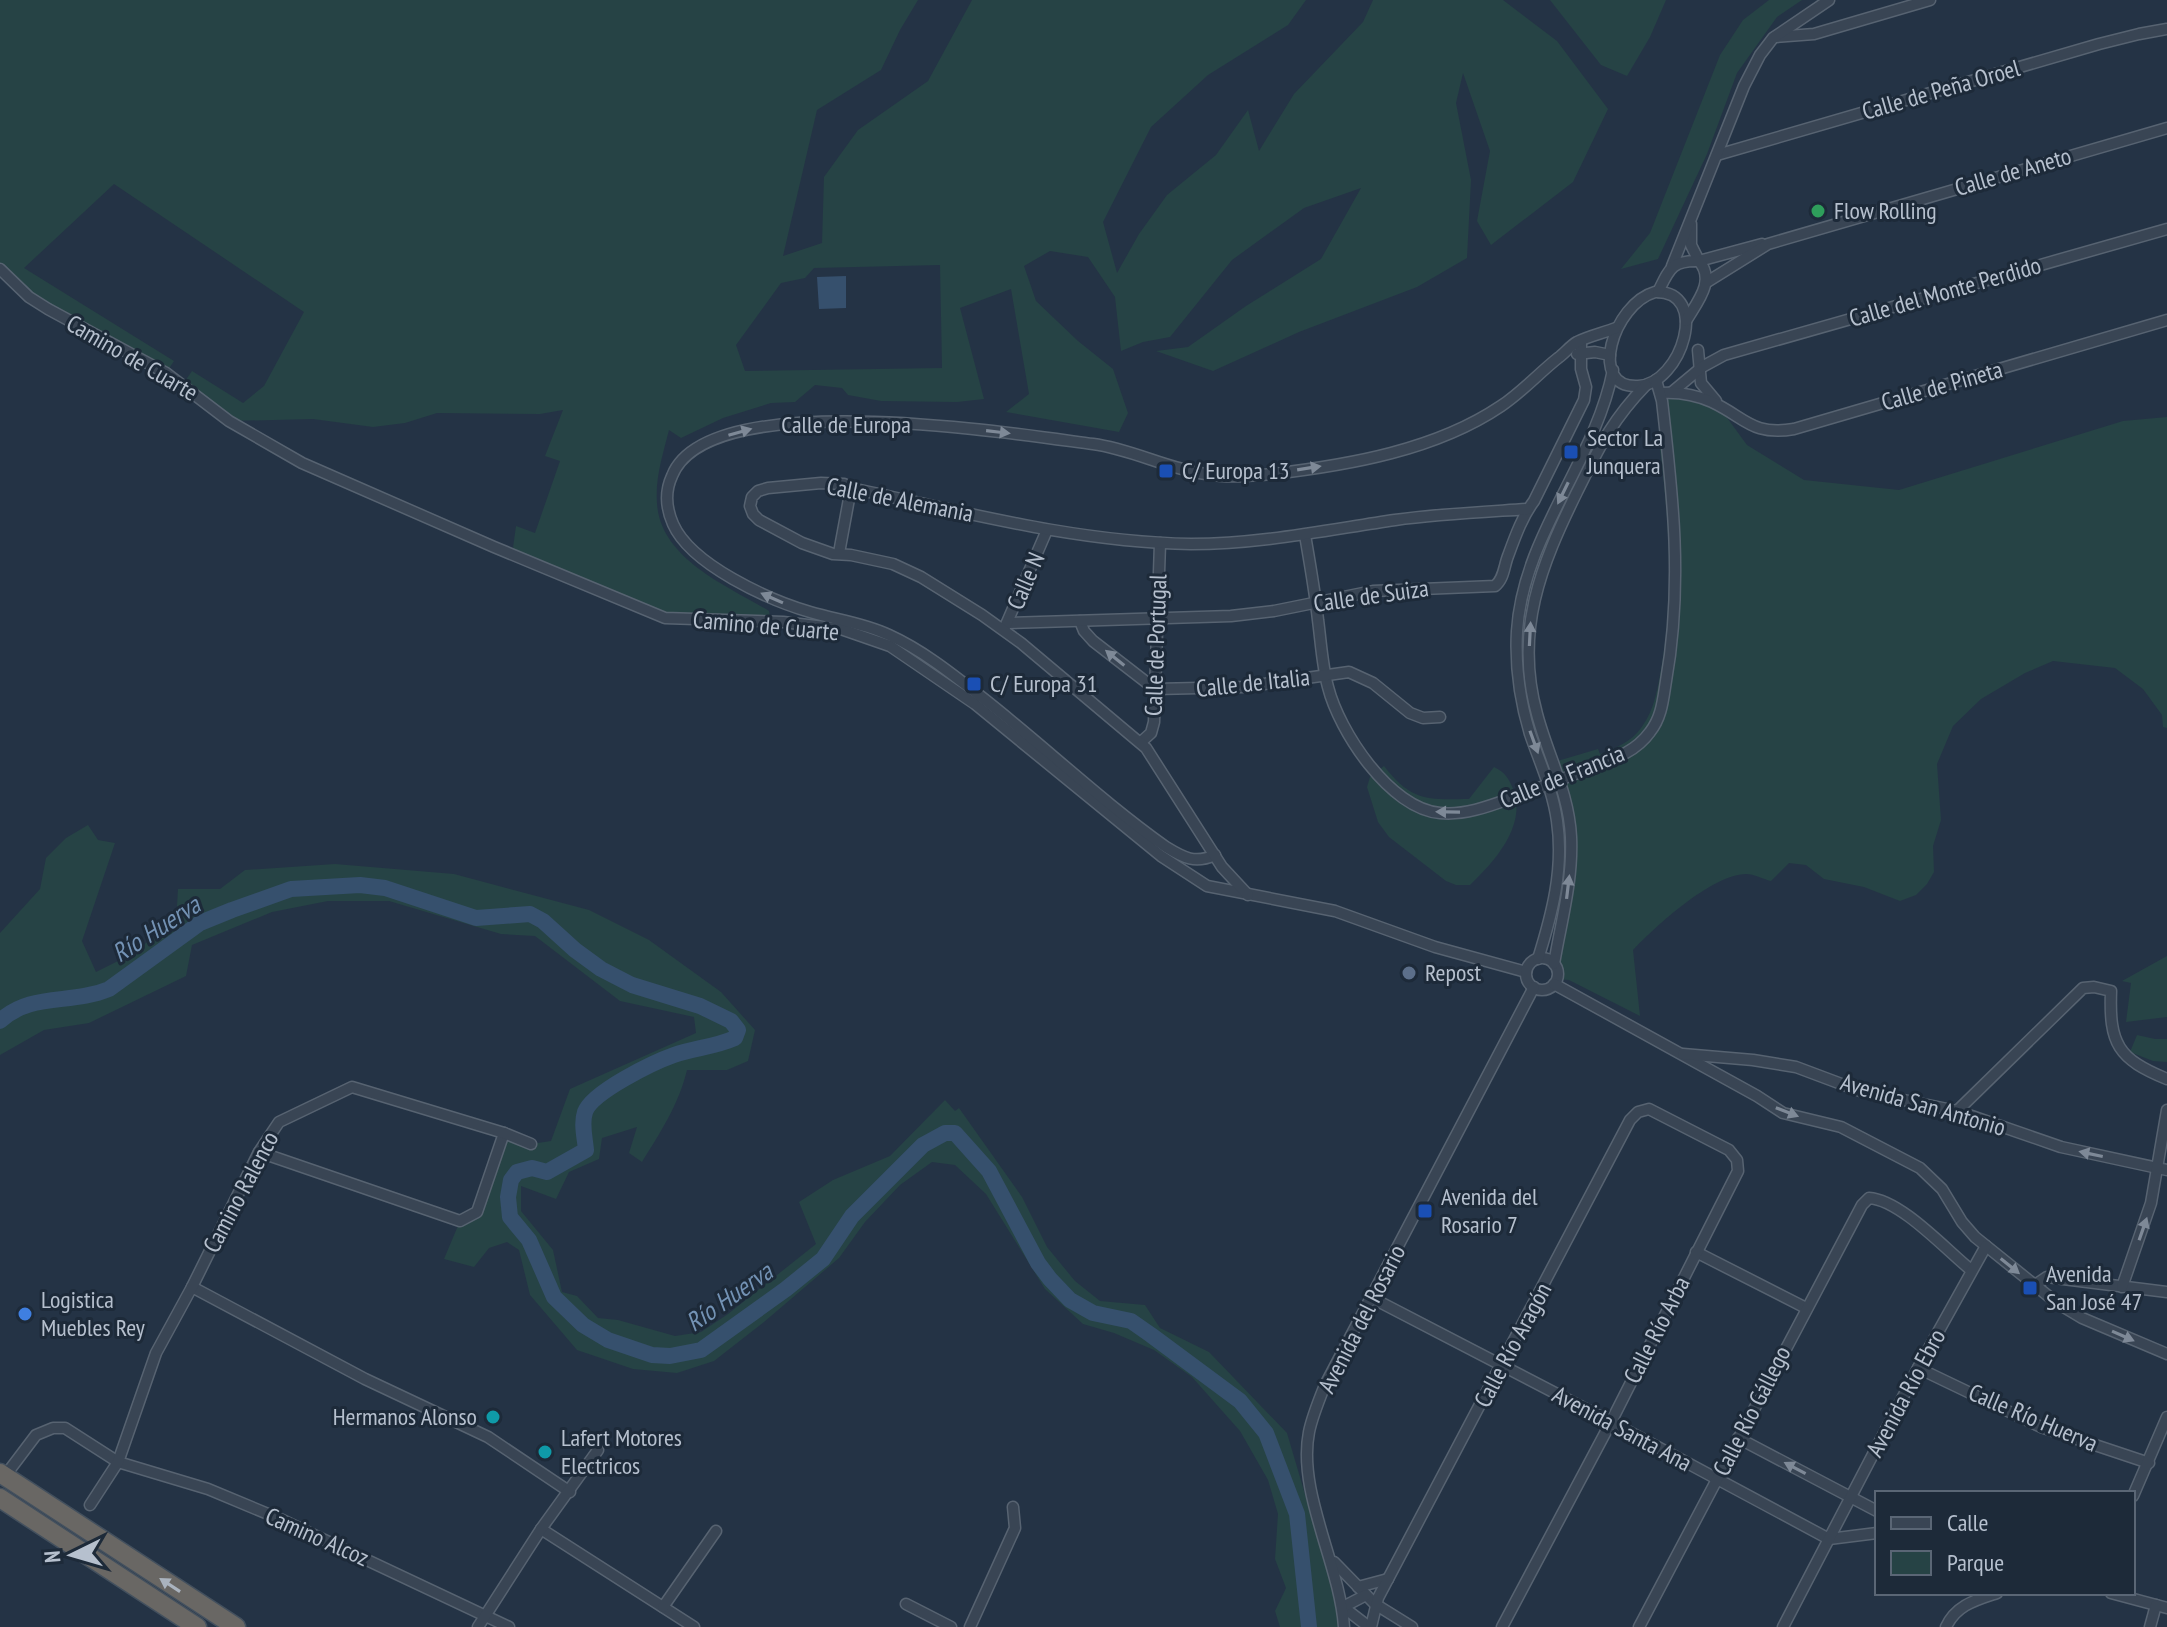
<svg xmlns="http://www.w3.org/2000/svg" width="2167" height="1627" viewBox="0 0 2167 1627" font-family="'PT Sans Narrow',sans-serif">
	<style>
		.green { fill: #264345; fill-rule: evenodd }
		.water { fill: #36506d }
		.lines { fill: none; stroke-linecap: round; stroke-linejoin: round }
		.river { stroke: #36506d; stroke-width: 16 }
		.minor-casing { stroke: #576371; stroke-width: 13 }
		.trunk-casing { stroke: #43505e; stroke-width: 21 }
		.minor { stroke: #394554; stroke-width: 10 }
		.trunk { stroke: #696764; stroke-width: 18 }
		.minor-bridge-casing { stroke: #576371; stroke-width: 13; stroke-linecap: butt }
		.minor-bridge { stroke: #394554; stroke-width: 10 }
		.oneway { fill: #7e8997 }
		.oneway2 { fill: #aab3be }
		.leisure-dot { fill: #2e9e5b; stroke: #1d2a39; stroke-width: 3 }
		.transit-dot { fill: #1a4fb4; stroke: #1d2a39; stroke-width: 3 }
		.service-dot { fill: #5c6f8a; stroke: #1d2a39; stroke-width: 3 }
		.shop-dot { fill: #3f7fe0; stroke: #1d2a39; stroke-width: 3 }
		.culture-dot { fill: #0f9aa8; stroke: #1d2a39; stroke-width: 3 }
		.labels { text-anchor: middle; stroke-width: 6; stroke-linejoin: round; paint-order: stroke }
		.street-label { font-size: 24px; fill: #b6c0ce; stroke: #1d2a39 }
		.poi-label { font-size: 24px; fill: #b6c0ce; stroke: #1d2a39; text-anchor: start }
		.water-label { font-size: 26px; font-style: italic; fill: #7392b4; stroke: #1d2a39 }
	</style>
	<rect width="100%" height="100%" fill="#243345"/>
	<g class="green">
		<path d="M0,0H918L900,30L881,70L817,110L783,256L822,243L824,177L858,130L928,81L972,0H1306L1288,25L1208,75L1151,127L1103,222L1117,273L1139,234L1167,195L1216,155L1248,110L1259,151L1294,94L1363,22L1373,0H1503L1557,41L1608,109L1573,182L1491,245L1477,221L1490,151L1463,73L1456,103L1471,180L1467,258L1417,287L1299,332L1213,371L1156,351L1188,347L1246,306L1321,259L1361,188L1304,208L1232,260L1170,337L1143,342L1121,351L1115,297L1088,257L1050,251L1024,266L1036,301L1078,341L1113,369L1128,413L1119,432L1006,412L1029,394L1011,289L960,308L984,399L957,402L881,401L848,395L842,388L815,385L795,402L771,403L723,418L681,438L669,430C663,454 655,478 657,503C660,559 728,586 769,611L771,623L665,618L512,555L516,526L535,533L560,461L545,456L563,410L540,414L437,413L405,423L373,427L313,419L229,421L183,384L192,371L243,403L264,386L304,312L114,184L24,268L174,361L166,373L48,309L0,269ZM940,265L942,368L745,371L736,345L781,283L805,278L814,268Z"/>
		<polygon points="1550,0 1666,0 1650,37 1627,76 1601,65"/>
		<polygon points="1769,0 1802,0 1777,17 1737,73 1707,154 1658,259 1621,269 1650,233 1720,55 1743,20"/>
		<path d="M1661,393L1717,404L1747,445L1804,480L1899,490L2123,421L2167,417V728L2163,727L2162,715L2143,689L2115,668L2053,661L2025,673L1981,699L1953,726L1937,764L1941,820L1933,846L1934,872L1927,884L1916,895L1900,901L1864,887L1824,879L1806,865L1789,863L1771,881C1763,879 1754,874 1746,874C1711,875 1656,926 1633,950L1640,1016L1569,980L1557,979L1554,964L1571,836L1554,762L1598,749L1600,754C1616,748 1631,742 1641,728C1655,710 1658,686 1662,664C1674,591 1669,522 1660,449L1667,448Z"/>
		<path d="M1384,766C1411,801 1427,800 1469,799L1494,767C1506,773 1509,779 1514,791C1526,827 1494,862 1470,885H1456L1446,881L1389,837L1378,822L1367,787L1370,777Z"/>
		<path d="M88,825L98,840L115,843L82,941L96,972L126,957L176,922L178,889H220L245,870L335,864L454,874L589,910L649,940L721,992L755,1030L748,1061L727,1070H687C679,1104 660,1133 642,1162L629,1153L637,1127L602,1138L599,1159L569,1172L556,1199L521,1186V1211L553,1250L562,1292L577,1296L598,1318L618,1320L675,1336L701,1332L728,1314L816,1244L799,1202L833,1180L890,1156L945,1100L955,1111L959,1108L1022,1197L1047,1247L1075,1281L1100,1301L1145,1305L1160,1328L1209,1352L1287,1433L1344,1627H1280L1275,1611L1286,1588L1275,1559L1278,1514L1268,1480L1240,1431L1192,1377L1154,1350L1114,1333L1083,1324L1045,1289L986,1194L955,1165L932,1162L900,1185L865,1222L839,1258L764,1322L714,1361L677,1373L633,1369L577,1350L530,1295L519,1250L507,1242L489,1248L474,1267L444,1259L460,1221L469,1217L504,1133L531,1144L551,1141L570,1089L696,1033L694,1017L620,1001L535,936L501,934L389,901H328L272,912L192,945L186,976L89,1023L44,1030L0,1055V933L40,889L46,858L66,838Z"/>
		<polygon points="2167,956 2167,1017 2126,1022 2131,983 2122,981"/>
		<polygon points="2137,1035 2155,1039 2167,1039 2167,1062 2153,1061 2130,1052"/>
	</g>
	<polygon class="water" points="846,276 846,308 819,309 817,277"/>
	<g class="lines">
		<path class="river" d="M0,1021C31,992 71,1005 109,989L200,923L232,910L291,889L360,885L385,888L476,918L530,914L543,921L575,950L601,969L632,985L700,1006L731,1021L738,1030L735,1038C715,1047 694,1048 674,1055C654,1062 592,1092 585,1112C581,1124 585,1138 586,1150L547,1172L532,1168L517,1172L511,1180L508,1197L510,1217L529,1240L554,1297L583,1325L608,1340L652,1355L670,1356L701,1350L786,1289L823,1259L852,1216L923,1145L945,1133H955L989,1171L1038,1263L1050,1279L1070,1300L1093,1313L1131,1321L1151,1335L1240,1401L1266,1433L1297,1514L1309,1627"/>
		<g class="minor-casing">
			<g id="minor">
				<polyline points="1775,37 1814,34 1930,0"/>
				<polyline points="1717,155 2099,44 2139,34 2167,29"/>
				<polyline points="1691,224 1691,245 1699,261 1762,244"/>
				<polyline points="1672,266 1744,86 1760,55 1773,38 1829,0"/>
				<polyline points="0,269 29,297 48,309 166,373 229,421 302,463 494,547 665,618 783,622 841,629 890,646 975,704 1161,856 1207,886 1335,911 1435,947 1526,972"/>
				<polyline points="1707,282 1768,244 2167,128"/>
				<path d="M1655,292C1711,290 1682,384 1638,386C1587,389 1613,304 1655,292Z"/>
				<path d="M1658,292C1669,270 1671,260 1699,261C1716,281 1697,302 1686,321"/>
				<polyline points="1698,350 1701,383 1716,401"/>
				<polyline points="1577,354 1595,352 1610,355"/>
				<polyline points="1672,392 1702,367 1724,355 2167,229"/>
				<path d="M1661,393C1677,392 1696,395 1712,402C1746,418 1752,436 1794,429L2167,320"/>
				<path d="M1305,535C1310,564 1315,592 1318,620C1321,642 1322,665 1328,687C1339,731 1390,809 1440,813C1468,816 1497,803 1523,794"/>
				<polyline points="839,553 851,488"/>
				<polyline points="1080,621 1084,631 1093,641 1155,689 1243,687 1349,672 1373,683 1410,713 1423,718 1440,717"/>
				<path d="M1008,623L1231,616L1274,611L1373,591L1495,586C1504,579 1504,566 1508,556C1515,537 1522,517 1534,501L1584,400L1586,387L1581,369V341"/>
				<polyline points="1005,627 1047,530"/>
				<polyline points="1141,742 1151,733 1154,722 1160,543"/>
				<path d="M1588,769C1611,760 1635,753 1650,732C1662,717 1663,699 1666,681C1683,585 1673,496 1662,401L1656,380"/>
				<path d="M1215,855C1195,864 1184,858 1166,847C1101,801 1042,744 979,695C951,673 922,650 889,635C864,623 837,620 810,612C769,600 691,565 673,524C666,508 665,491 672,476C708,384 1015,434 1093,444C1132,449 1167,469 1206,474C1228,478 1250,476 1272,474C1349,465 1436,450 1501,406C1522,392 1539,373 1558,358C1565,353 1570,346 1577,342C1589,336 1603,333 1616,328"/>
				<path d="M1248,895L1222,867L1146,748L1021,643L982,615L921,577L893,564L851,555L833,554L802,543L759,520L753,514L750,506L752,497L758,491L768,488L821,483L844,484L851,488C964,512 1075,542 1191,544C1260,544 1327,530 1395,520C1439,514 1483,512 1528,509"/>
				<circle cx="1542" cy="974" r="16"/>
				<path d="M1538,959C1552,914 1564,869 1557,821C1553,791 1540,763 1530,734C1520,701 1515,666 1517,631C1523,535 1595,462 1613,370"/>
				<path d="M1554,964C1561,922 1573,881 1571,837C1569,793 1548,756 1537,714C1514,631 1541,565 1577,492C1599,448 1611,421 1646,385"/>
				<polyline points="1554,984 1757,1096 1783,1113 1841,1127 1920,1168 1942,1189 1962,1222 1975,1237 2057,1303 2082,1318 2167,1354"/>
				<polyline points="1683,1054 1753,1060 1796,1067 1860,1091 1957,1111 2061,1147 2167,1170"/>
				<path d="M1957,1111L2083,988L2094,987L2111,991C2109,1044 2118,1059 2167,1079"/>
				<polyline points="259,1152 460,1221 477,1212 504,1133"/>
				<polyline points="1696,1252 1806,1308"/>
				<polyline points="2035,1285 2047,1277 2167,1292"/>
				<polyline points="192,1287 365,1379 488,1437 570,1492"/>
				<polyline points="2122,1287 2151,1203 2167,1110"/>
				<polyline points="1372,1298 1611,1422 1829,1539 1877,1533"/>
				<polyline points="1918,1368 2041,1427 2149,1463"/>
				<polyline points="1738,1438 1877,1511"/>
				<polyline points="5,1476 36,1435 53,1428 65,1428 118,1462 208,1489 280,1519 509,1627"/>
				<polyline points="2133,1496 2167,1417"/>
				<polyline points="90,1505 118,1462 156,1353 192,1287 259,1152 279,1122 352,1087 504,1133 531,1144"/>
				<polyline points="541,1529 694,1627"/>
				<polyline points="1334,1562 1375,1604 1412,1627"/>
				<polyline points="1358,1587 1388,1579"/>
				<polyline points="2111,1593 2167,1608"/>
				<polyline points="906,1604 951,1627"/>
				<polyline points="663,1607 716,1531"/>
				<polyline points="1343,1607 1369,1627"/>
				<polyline points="1343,1607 1366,1595"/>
				<polyline points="478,1627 541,1529 598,1450"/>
				<polyline points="970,1627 1015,1528 1013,1507"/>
				<path d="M1344,1627C1340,1565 1297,1492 1309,1432C1312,1417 1319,1400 1325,1385L1534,987"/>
				<polyline points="1371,1627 1378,1598 1630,1120 1638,1112 1649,1109 1729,1150 1737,1160 1738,1171 1611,1422 1502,1627"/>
				<path d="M1639,1627L1862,1205L1869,1198C1901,1200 1946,1250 1971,1270"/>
				<polyline points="1783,1627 1918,1368 1986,1246"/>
				<path d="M1946,1627C1956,1605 1976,1600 1997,1593"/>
				<polyline points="2150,1627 2156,1605"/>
			</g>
		</g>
		<g class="trunk-casing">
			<g id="trunk">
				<polyline points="0,1473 236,1627"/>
				<polyline points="0,1498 197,1627"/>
			</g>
		</g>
		<use href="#minor" class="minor"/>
		<use href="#trunk" class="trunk"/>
		<g class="minor-bridge-casing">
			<polyline id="minor-bridge" points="1523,794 1588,769"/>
		</g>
		<use href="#minor-bridge" class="minor-bridge"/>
	</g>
	<defs><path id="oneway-solid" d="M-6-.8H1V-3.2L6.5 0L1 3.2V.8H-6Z" transform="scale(2)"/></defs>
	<g class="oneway">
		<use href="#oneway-solid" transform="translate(740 432) rotate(-16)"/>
		<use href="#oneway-solid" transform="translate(998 432) rotate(7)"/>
		<use href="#oneway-solid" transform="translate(1309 468) rotate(-9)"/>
		<use href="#oneway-solid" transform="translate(1563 493) rotate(116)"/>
		<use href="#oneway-solid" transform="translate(772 598) rotate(-156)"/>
		<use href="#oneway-solid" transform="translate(1530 634) rotate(-87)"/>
		<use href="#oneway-solid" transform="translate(1115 658) rotate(-141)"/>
		<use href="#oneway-solid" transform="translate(1534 742) rotate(70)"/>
		<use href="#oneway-solid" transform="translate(1448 812) rotate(-179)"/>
		<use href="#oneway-solid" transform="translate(1568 887) rotate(-83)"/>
		<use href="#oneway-solid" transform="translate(1787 1112) rotate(21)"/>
		<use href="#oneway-solid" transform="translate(2091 1154) rotate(-168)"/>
		<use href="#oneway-solid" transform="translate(2143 1229) rotate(-71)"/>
		<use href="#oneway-solid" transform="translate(2010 1266) rotate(39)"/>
		<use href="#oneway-solid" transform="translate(2123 1336) rotate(24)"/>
		<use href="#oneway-solid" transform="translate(1795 1468) rotate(-152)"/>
	</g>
	<use class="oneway2" href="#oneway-solid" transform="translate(170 1585) rotate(-147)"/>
	<circle class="leisure-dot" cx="1818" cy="211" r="8"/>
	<g class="transit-dot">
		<rect x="1563" y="444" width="16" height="16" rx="4"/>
		<rect x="1158" y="463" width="16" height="16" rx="4"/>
		<rect x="966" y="676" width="16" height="16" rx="4"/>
		<rect x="1417" y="1203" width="16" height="16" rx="4"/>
		<rect x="2022" y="1280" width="16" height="16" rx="4"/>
	</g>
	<circle class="service-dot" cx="1409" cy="973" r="8"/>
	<circle class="shop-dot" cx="25" cy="1314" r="8"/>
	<g class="culture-dot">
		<circle cx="493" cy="1417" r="8"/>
		<circle cx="545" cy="1452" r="8"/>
	</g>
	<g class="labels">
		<g class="street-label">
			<text transform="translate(1941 90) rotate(-16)" y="8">Calle de Peña Oroel</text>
			<text transform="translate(2013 172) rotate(-16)" y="8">Calle de Aneto</text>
			<text transform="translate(1945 292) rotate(-16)" y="8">Calle del Monte Perdido</text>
			<text transform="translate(132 358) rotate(30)" y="8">Camino de Cuarte</text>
			<text transform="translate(1942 386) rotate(-16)" y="8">Calle de Pineta</text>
			<text x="846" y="433">Calle de Europa</text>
			<text transform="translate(900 500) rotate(11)" y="8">Calle de Alemania</text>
			<text transform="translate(1026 581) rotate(-67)" y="8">Calle N</text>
			<text transform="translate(1371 596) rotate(-8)" y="8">Calle de Suiza</text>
			<text transform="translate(766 626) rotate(5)" y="8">Camino de Cuarte</text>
			<text transform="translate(1156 645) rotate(-88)" y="8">Calle de Portugal</text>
			<text transform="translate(1253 683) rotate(-6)" y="8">Calle de Italia</text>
			<text transform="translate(1562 777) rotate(-22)" y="8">Calle de Francia</text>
			<text transform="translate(1923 1105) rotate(16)" y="8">Avenida San Antonio</text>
			<text transform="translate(241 1192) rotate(-62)" y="8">Camino Ralenco</text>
			<text transform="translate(1362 1319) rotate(-63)" y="8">Avenida del Rosario</text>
			<text transform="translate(1657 1330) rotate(-63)" y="8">Calle Río Arba</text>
			<text transform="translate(1513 1345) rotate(-62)" y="8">Calle Río Aragón</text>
			<text transform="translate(1906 1393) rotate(-62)" y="8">Avenida Río Ebro</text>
			<text transform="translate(1752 1411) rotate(-63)" y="8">Calle Río Gállego</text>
			<text transform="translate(2033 1418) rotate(23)" y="8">Calle Río Huerva</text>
			<text transform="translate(1622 1429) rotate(28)" y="8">Avenida Santa Ana</text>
			<text transform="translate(317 1537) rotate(24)" y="8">Camino Alcoz</text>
		</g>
		<g class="poi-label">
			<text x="1834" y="219">Flow Rolling</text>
			<text x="1587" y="446">Sector La<tspan x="1587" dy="28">Junquera</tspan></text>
			<text x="1182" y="479">C/ Europa 13</text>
			<text x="990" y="692">C/ Europa 31</text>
			<text x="1425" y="981">Repost</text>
			<text x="1441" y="1205">Avenida del<tspan x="1441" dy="28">Rosario 7</tspan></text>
			<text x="2046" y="1282">Avenida<tspan x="2046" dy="28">San José 47</tspan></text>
			<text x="41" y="1308">Logistica<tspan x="41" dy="28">Muebles Rey</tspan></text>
			<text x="477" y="1425" text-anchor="end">Hermanos Alonso</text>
			<text x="561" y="1446">Lafert Motores<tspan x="561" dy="28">Electricos</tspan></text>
		</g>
		<g class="water-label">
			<text transform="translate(156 929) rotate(-33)" y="9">Río Huerva</text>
			<text transform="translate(729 1297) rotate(-35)" y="9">Río Huerva</text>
		</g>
	</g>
	<rect x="1875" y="1491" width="260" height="104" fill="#1d2a39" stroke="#5a6675" stroke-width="2"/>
	<rect x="1891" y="1517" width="40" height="12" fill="#394554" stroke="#5a6675" stroke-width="2"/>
	<text x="1947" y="1531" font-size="24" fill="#b6c0ce">Calle</text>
	<rect x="1891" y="1551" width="40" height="24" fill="#264345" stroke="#5a6675" stroke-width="2"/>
	<text x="1947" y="1571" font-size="24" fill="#b6c0ce">Parque</text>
	<g transform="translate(72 1555) rotate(265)" stroke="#1d2a39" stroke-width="6" paint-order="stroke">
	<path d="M0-6L14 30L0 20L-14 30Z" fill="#b6c0ce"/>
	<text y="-12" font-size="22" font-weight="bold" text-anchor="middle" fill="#b6c0ce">N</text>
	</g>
</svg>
